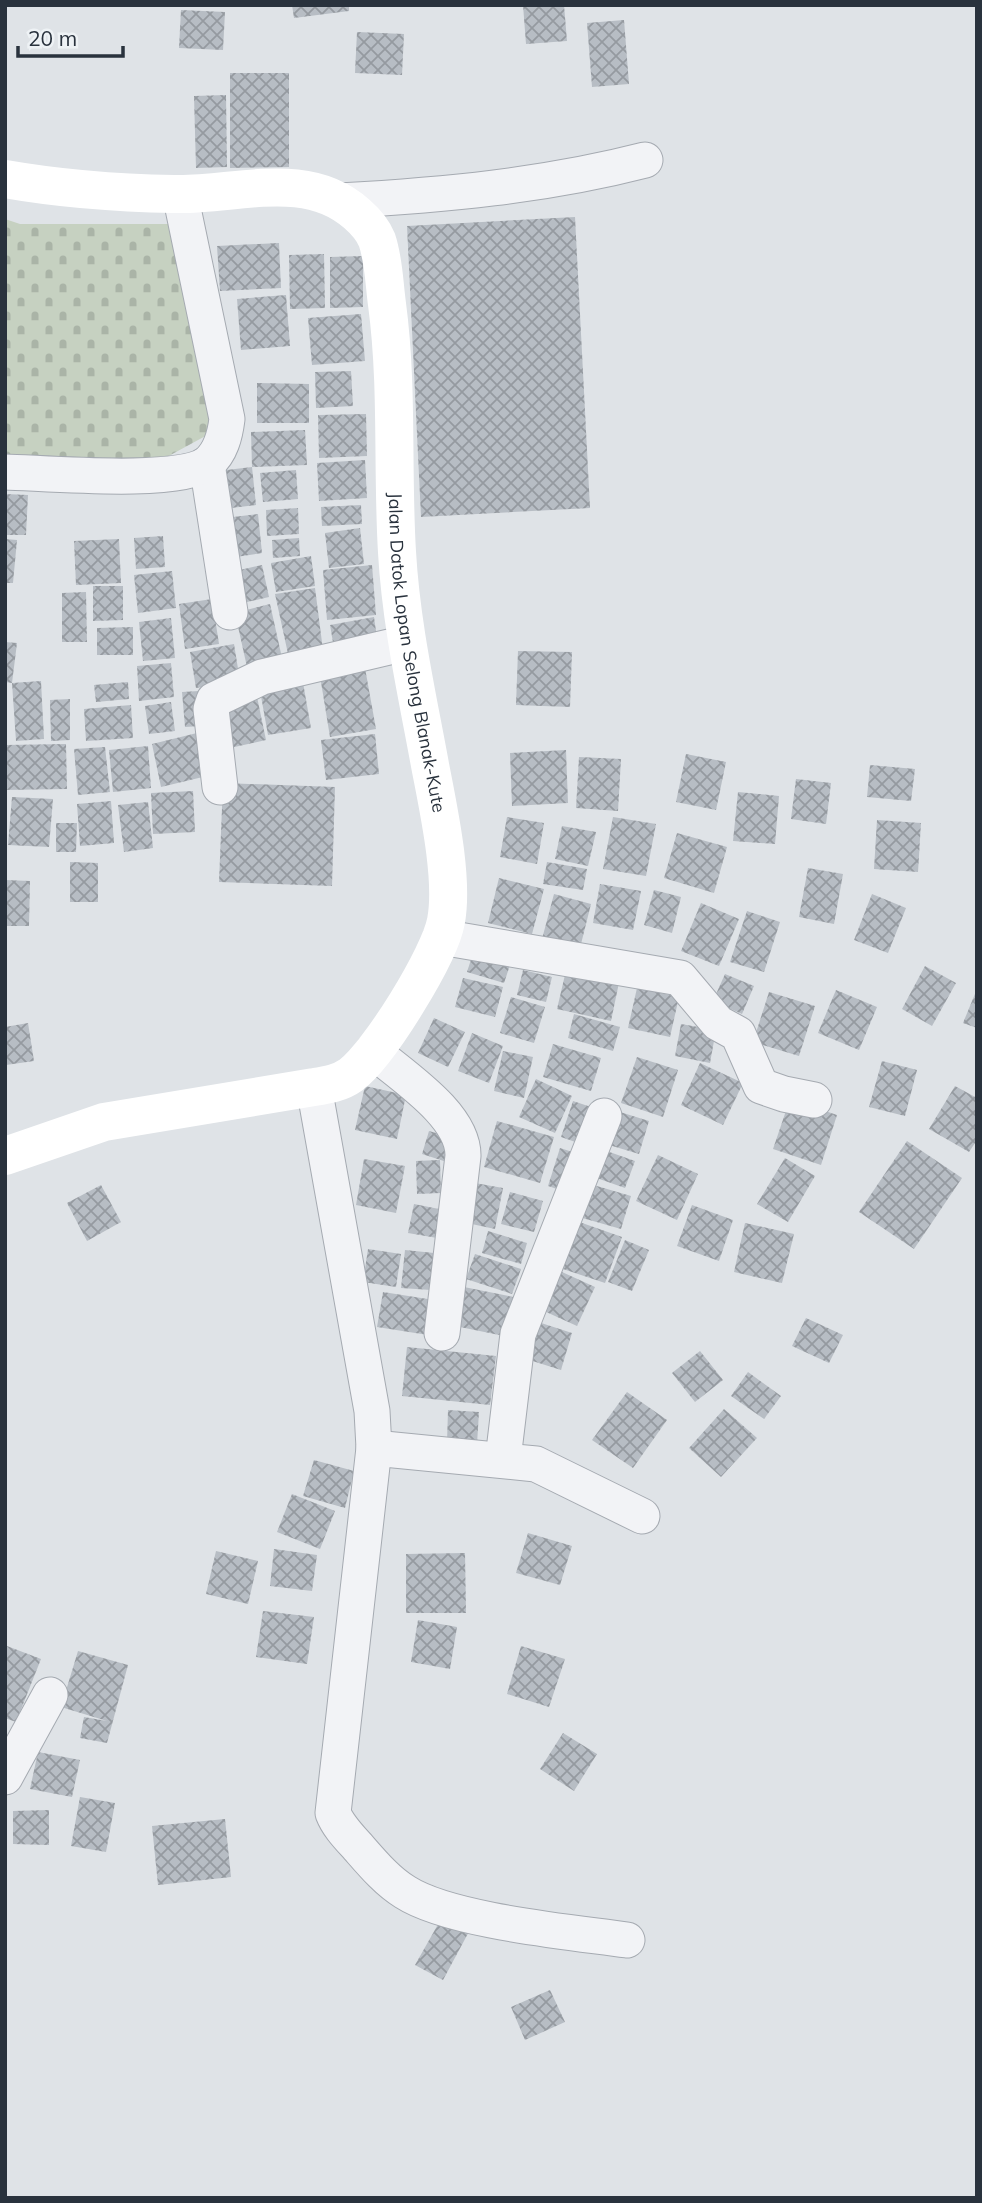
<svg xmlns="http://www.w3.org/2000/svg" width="982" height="2203" viewBox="0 0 982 2203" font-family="Mulish,sans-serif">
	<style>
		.cemetery { fill: url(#cemetery-stones) }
		.building { fill: url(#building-cross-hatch) }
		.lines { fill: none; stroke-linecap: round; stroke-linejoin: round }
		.street-casing { stroke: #a5aab1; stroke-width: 37 }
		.street { stroke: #f2f3f6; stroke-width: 35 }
		.secondary { stroke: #fff; stroke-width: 38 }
		.labels { text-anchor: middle; stroke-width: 5; stroke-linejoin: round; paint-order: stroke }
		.street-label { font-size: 18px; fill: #29323d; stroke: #eef2f5 }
	</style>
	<defs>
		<pattern id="cemetery-stones" width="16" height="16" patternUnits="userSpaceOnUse" patternTransform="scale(1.75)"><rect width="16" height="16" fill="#c6d1c1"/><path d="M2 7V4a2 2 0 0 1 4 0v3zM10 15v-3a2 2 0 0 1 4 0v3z" fill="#aab4a7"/></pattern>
		<pattern id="building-cross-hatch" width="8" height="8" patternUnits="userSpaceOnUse" patternTransform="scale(1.75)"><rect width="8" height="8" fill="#b7bdc4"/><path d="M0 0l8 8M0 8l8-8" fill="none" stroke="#959aa0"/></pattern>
	</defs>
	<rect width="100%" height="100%" fill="#dfe3e7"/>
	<polygon class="cemetery" points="5,219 20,224 169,224 200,360 211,433 165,458 5,466"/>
	<g class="building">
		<polygon points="292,5 349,5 349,11 294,18"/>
		<polygon points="523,5 564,5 567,41 526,44"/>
		<polygon points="181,10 225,12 223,50 179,48"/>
		<polygon points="624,20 629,84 592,87 587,23"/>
		<polygon points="357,32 404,34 402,75 355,73"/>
		<polygon points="230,73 289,73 289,167 230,168"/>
		<polygon points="226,95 227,167 196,168 194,96"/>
		<polygon points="575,217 590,508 421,517 407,226"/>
		<polygon points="279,243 281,288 220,291 217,246"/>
		<polygon points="324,254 325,308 290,309 289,255"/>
		<polygon points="363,256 363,307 330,308 330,257"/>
		<polygon points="286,295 290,346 241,350 237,299"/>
		<polygon points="361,314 365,361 312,365 308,318"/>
		<polygon points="351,371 353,406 316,408 315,372"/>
		<polygon points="257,383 309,384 309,423 257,423"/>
		<polygon points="366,414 367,456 319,458 318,415"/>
		<polygon points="305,430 307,465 252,467 251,432"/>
		<polygon points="365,460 367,498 319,501 317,463"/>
		<polygon points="252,467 256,505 223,509 218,471"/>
		<polygon points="296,470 298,499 263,502 260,473"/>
		<polygon points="5,494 28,495 26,535 5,535"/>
		<polygon points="361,505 362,524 322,526 321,507"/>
		<polygon points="298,508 299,534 267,536 266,510"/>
		<polygon points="258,514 262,553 229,558 225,518"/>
		<polygon points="360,528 364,564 329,568 325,533"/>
		<polygon points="163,536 165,567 136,569 134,538"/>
		<polygon points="299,538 300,556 273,558 272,540"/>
		<polygon points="5,539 17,540 13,583 5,583"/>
		<polygon points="119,539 121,583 76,585 74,541"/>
		<polygon points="311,556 315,586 276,592 271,563"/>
		<polygon points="262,565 269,597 238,604 231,572"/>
		<polygon points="372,565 376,615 327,620 323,570"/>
		<polygon points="172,571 176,608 138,613 134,575"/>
		<polygon points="93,586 123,586 123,620 93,621"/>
		<polygon points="315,588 324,658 290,663 275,594"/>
		<polygon points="86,592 87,642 62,642 62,593"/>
		<polygon points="212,599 219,644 185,649 179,604"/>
		<polygon points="270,604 284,667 249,676 235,613"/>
		<polygon points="374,617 378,645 335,654 330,625"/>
		<polygon points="171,618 175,658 143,661 139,622"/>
		<polygon points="133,627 133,655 97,655 97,628"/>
		<polygon points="5,642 17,643 12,683 5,682"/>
		<polygon points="234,644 240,681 196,688 190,652"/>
		<polygon points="518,651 572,652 570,707 516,705"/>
		<polygon points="171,663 174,697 139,701 137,666"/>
		<polygon points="365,668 376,729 330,737 320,676"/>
		<polygon points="302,677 311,728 268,735 259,685"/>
		<polygon points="41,681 44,739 16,741 12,683"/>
		<polygon points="128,682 129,699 96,702 94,685"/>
		<polygon points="199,691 202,726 185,727 182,692"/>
		<polygon points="256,692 266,740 230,748 219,700"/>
		<polygon points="70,699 70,740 51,741 50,700"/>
		<polygon points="171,702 175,731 149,734 145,706"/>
		<polygon points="131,705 133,738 86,741 84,709"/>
		<polygon points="197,733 207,776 161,787 152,744"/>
		<polygon points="375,734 379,774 326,780 321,740"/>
		<polygon points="66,744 67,789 5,790 5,745"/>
		<polygon points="148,746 151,788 113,792 109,750"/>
		<polygon points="105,747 110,792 78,795 74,749"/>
		<polygon points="566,750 568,803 512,806 510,753"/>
		<polygon points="686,754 726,762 716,810 676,802"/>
		<polygon points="579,757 621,759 618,811 576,808"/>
		<polygon points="870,765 915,769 911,801 867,797"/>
		<polygon points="796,779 831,783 826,824 791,819"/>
		<polygon points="223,783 335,787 332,886 219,882"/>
		<polygon points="193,791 195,832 153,834 151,793"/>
		<polygon points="738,792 779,796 775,844 733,841"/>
		<polygon points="12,797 53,799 49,847 8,845"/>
		<polygon points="111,801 114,843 80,846 77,804"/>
		<polygon points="148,802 153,848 124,852 118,805"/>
		<polygon points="507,817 544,823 537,864 500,857"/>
		<polygon points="613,817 656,824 646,876 603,869"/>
		<polygon points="877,820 921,823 918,872 874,869"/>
		<polygon points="56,823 77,823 76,852 56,852"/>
		<polygon points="562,826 596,832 588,866 555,859"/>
		<polygon points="677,833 727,847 714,893 664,878"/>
		<polygon points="70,862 98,863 98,902 70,902"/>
		<polygon points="547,862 587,869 583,890 543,884"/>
		<polygon points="808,868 843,874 834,924 799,917"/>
		<polygon points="499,878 544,889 532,934 488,923"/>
		<polygon points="5,880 30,881 29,926 5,926"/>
		<polygon points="600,884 641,891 633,930 593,923"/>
		<polygon points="654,890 681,897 672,933 644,925"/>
		<polygon points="554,894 591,904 580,948 542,939"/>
		<polygon points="872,894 906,908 888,953 854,940"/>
		<polygon points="701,903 739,919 719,966 681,951"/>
		<polygon points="747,911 780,922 764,972 730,962"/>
		<polygon points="475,947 512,959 504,983 467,972"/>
		<polygon points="568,962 621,973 611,1021 557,1009"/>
		<polygon points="925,966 956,983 932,1026 902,1009"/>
		<polygon points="523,970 552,977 546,1002 517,995"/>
		<polygon points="725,974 754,986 742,1014 713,1001"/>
		<polygon points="463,978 503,987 495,1017 455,1007"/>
		<polygon points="637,988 679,997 670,1037 628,1028"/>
		<polygon points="977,989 977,1028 963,1023"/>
		<polygon points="836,990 877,1007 859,1050 818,1033"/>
		<polygon points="769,992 815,1006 799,1056 753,1042"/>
		<polygon points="511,997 545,1007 534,1043 500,1033"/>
		<polygon points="574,1014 620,1027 613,1051 568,1038"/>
		<polygon points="434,1018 465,1032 448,1067 418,1053"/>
		<polygon points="28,1023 34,1061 6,1065 5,1027"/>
		<polygon points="681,1024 716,1030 710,1063 675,1056"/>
		<polygon points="472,1033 503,1046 489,1083 458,1071"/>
		<polygon points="553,1044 601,1058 591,1091 543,1077"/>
		<polygon points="503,1051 533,1057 524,1098 494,1091"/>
		<polygon points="637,1057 678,1070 663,1117 621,1103"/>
		<polygon points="882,1061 917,1070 905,1116 869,1107"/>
		<polygon points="700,1063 743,1083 723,1125 681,1105"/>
		<polygon points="536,1079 572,1096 555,1133 519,1117"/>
		<polygon points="365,1086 406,1095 397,1139 355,1130"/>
		<polygon points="955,1086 977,1098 977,1140 969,1152 929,1129"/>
		<polygon points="790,1099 837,1115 821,1165 773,1149"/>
		<polygon points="573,1101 597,1109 584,1145 561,1137"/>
		<polygon points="620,1112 649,1121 639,1154 609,1145"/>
		<polygon points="497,1121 554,1137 540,1183 484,1167"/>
		<polygon points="429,1131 457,1139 450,1163 422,1154"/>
		<polygon points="907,1141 962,1178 914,1249 859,1212"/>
		<polygon points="560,1148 585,1156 572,1194 548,1186"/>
		<polygon points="601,1149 635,1161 625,1188 591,1176"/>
		<polygon points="658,1155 698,1174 677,1220 636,1201"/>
		<polygon points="785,1158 815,1176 788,1222 757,1204"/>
		<polygon points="364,1159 405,1166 396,1213 356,1205"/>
		<polygon points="440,1160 441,1193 417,1194 416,1161"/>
		<polygon points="475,1183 503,1188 495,1229 467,1223"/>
		<polygon points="590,1184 631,1196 621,1229 579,1217"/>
		<polygon points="101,1185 121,1222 87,1241 67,1203"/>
		<polygon points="510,1192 543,1201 534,1232 501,1224"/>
		<polygon points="414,1204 449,1211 443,1239 408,1233"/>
		<polygon points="692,1205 733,1220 719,1261 677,1246"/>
		<polygon points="568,1218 622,1237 605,1283 551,1265"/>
		<polygon points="745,1223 794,1234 782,1283 734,1272"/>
		<polygon points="488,1231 527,1243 521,1264 482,1253"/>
		<polygon points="625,1240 649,1250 632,1291 608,1282"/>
		<polygon points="368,1249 401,1254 396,1287 363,1282"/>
		<polygon points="405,1250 434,1253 431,1290 401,1288"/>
		<polygon points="475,1254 521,1269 512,1294 466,1279"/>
		<polygon points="562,1272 595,1287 577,1326 544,1311"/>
		<polygon points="464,1287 518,1298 509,1337 455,1326"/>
		<polygon points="383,1292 434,1300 428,1335 377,1327"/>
		<polygon points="806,1318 843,1335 829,1363 792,1346"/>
		<polygon points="535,1321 572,1333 561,1370 523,1358"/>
		<polygon points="407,1347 496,1356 490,1405 402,1396"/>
		<polygon points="700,1351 723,1380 695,1402 672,1373"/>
		<polygon points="748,1372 781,1396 764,1419 731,1396"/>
		<polygon points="627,1392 667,1420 633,1468 592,1440"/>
		<polygon points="724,1409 757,1438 721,1477 689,1448"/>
		<polygon points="448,1410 479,1412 477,1444 447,1442"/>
		<polygon points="314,1460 354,1471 345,1508 303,1496"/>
		<polygon points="292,1494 335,1511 320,1549 277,1532"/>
		<polygon points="528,1533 572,1546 560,1585 516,1573"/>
		<polygon points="274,1549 317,1555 312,1591 270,1586"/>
		<polygon points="216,1551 258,1561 248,1604 206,1594"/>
		<polygon points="465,1553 466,1613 406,1613 406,1554"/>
		<polygon points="263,1611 314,1617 307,1664 256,1657"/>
		<polygon points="418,1620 457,1627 450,1669 411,1662"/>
		<polygon points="7,1646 41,1659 16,1722 5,1718"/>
		<polygon points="521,1646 565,1659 549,1707 507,1694"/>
		<polygon points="78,1651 128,1665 107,1743 80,1738 84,1717 107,1721 61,1707"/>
		<polygon points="563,1733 597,1754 574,1791 540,1769"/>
		<polygon points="38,1752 80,1760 72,1797 30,1789"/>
		<polygon points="80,1797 115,1803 106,1852 71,1846"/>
		<polygon points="49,1810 49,1845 13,1844 13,1811"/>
		<polygon points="225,1819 231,1877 158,1885 152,1826"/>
		<polygon points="445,1912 472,1926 443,1980 415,1965"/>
		<polygon points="550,1990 565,2022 525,2040 511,2007"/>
	</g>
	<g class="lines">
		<g class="street-casing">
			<g id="street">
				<path d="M339,201C443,195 544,186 645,160"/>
				<polyline points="207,464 230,612"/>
				<path d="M5,472C46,473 180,485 208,463C221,452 225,435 227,419L180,194"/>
				<polyline points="220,787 211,709 214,700 262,677 406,643"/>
				<polyline points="441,937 680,978 718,1023 738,1034 761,1086 784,1094 814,1100"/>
				<path d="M373,1051C402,1076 464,1115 463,1156L442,1333"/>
				<path d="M314,1087L372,1411L374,1448L333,1813C338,1826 349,1837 358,1847C372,1863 387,1881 405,1892C450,1921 571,1932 627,1940"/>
				<polyline points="374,1448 536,1464 642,1516"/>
				<polyline points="503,1459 518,1334 604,1116"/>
				<polyline points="5,1777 50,1695"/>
			</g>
		</g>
		<use href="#street" class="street"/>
		<path class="secondary" id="s1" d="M5,179C62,189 117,193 174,194C235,196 306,168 357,214C365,221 373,230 377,240C384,261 384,282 387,304C398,386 392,470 397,552C401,624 417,694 430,765C438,807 454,879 446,921C440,955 379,1054 351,1075C340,1083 327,1085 314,1087L104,1122L5,1156"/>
	</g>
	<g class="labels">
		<g class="street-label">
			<text dy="6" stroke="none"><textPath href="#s1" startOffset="808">Jalan Datok Lopan Selong Blanak-Kute</textPath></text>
		</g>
	</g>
	<rect width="982" height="2203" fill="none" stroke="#29323d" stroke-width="14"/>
	<path d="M18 46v10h105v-10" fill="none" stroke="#29323d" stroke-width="3.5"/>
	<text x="28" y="46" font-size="21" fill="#29323d" stroke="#eef2f5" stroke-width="5" paint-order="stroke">20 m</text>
</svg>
